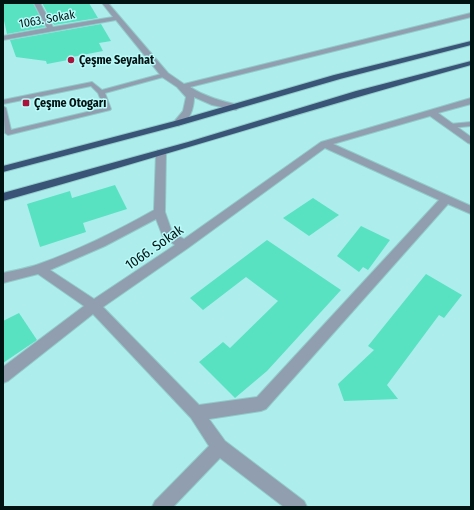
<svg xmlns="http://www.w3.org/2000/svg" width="474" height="510" viewBox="0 0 474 510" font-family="'Fira Sans Condensed',sans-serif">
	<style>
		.building { fill: #58e2c2 }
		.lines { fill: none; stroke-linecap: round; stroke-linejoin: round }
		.lane-casing { stroke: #91cbca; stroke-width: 2 }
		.street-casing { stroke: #91cbca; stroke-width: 2 }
		.highway-casing { stroke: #91cbca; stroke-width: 2 }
		.lane { fill: #919eaf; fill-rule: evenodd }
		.street { fill: #919eaf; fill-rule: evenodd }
		.highway { fill: #395476; fill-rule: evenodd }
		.poi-dot { fill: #a9123a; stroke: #bafbfa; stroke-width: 1.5 }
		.labels { text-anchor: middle; stroke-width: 3; stroke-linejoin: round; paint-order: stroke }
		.far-street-label { font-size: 12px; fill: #001313; stroke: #bafbfa }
		.far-poi-label { font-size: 12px; font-weight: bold; fill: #001313; stroke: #bafbfa; text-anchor: start }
		.street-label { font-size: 14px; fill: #001313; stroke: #bafbfa }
	</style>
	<rect width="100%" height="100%" fill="#adeeed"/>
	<g class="building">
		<polygon points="3,3 33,3 45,27 7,34 3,16"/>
		<polygon points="42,3 89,3 98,18 54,25"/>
		<polygon points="101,24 111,41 99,43 103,51 67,58 68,60 47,64 46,61 16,57 10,40"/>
		<polygon points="115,185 127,209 83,223 86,232 40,247 27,204 70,191 72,198"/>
		<polygon points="313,198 339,215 309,236 283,218"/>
		<polygon points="361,226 390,240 368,270 363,267 359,272 337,256"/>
		<polygon points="267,240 341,290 267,371 235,398 199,362 223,342 230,348 278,301 246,277 203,310 190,298"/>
		<polygon points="426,274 462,295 444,318 439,315 387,385 398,399 344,401 338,384 374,350 368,346"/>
		<polygon points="19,313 37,340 3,363 3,321"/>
	</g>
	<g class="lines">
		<g class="lane-casing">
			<g id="lane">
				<polygon points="165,73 167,74 167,76 105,93 111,109 110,110 8,135 5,133 3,106 6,108 11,130 104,108 98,93 91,86 3,104 3,100 92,82 102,90"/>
				<polygon points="471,122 471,126 450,128 447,126 450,124"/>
			</g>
		</g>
		<g class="street-casing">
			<g id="street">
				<path d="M34,3H40L53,27L113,17L102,3H108L168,73L184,84L471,13V17L190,87C206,97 221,101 239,105L240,107L236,110L212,105L194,97C194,108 190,122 178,126L173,123L183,111L186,97L177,87L162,77L116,20L3,40V36L47,28Z"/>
				<path d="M471,98V104L438,113L471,137V144L468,143L430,116L333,144L471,206V214L448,204L266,409L261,411L209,419L225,441L304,501L307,507H284L220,458L173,507H152L155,501L209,446L191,418L93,314L8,381L3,383V367L84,306L38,274L3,283V273C15,270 28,268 39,264C78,250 117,231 154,210L156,152L158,150H164L166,152L165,212L172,232L184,239L321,142ZM325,148L439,200L257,397L199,405L103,307L188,248ZM156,219L163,237L175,245L94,299L50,270L105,246Z"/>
			</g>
		</g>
		<g class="highway-casing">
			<g id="highway">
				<polygon points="471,41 471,45 340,79 181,125 3,172 3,166 175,121 334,75"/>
				<path d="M471,61V65C314,108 160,157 3,201V193L188,142L356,91Z"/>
			</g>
		</g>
		<use href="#lane" class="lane"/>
		<use href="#street" class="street"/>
		<use href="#highway" class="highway"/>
	</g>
	<g class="poi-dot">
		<circle cx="71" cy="60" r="4"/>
		<rect x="22" y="99" width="8" height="8" rx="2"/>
	</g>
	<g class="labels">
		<g class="far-street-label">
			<text transform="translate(47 19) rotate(-10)" y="4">1063. Sokak</text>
		</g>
		<g class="far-poi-label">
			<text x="79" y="64">Çeşme Seyahat</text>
			<text x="34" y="107">Çeşme Otogarı</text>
		</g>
		<g class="street-label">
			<text transform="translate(154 247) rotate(-35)" y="5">1066. Sokak</text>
		</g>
	</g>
	<rect width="474" height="510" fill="none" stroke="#001313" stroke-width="8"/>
</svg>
